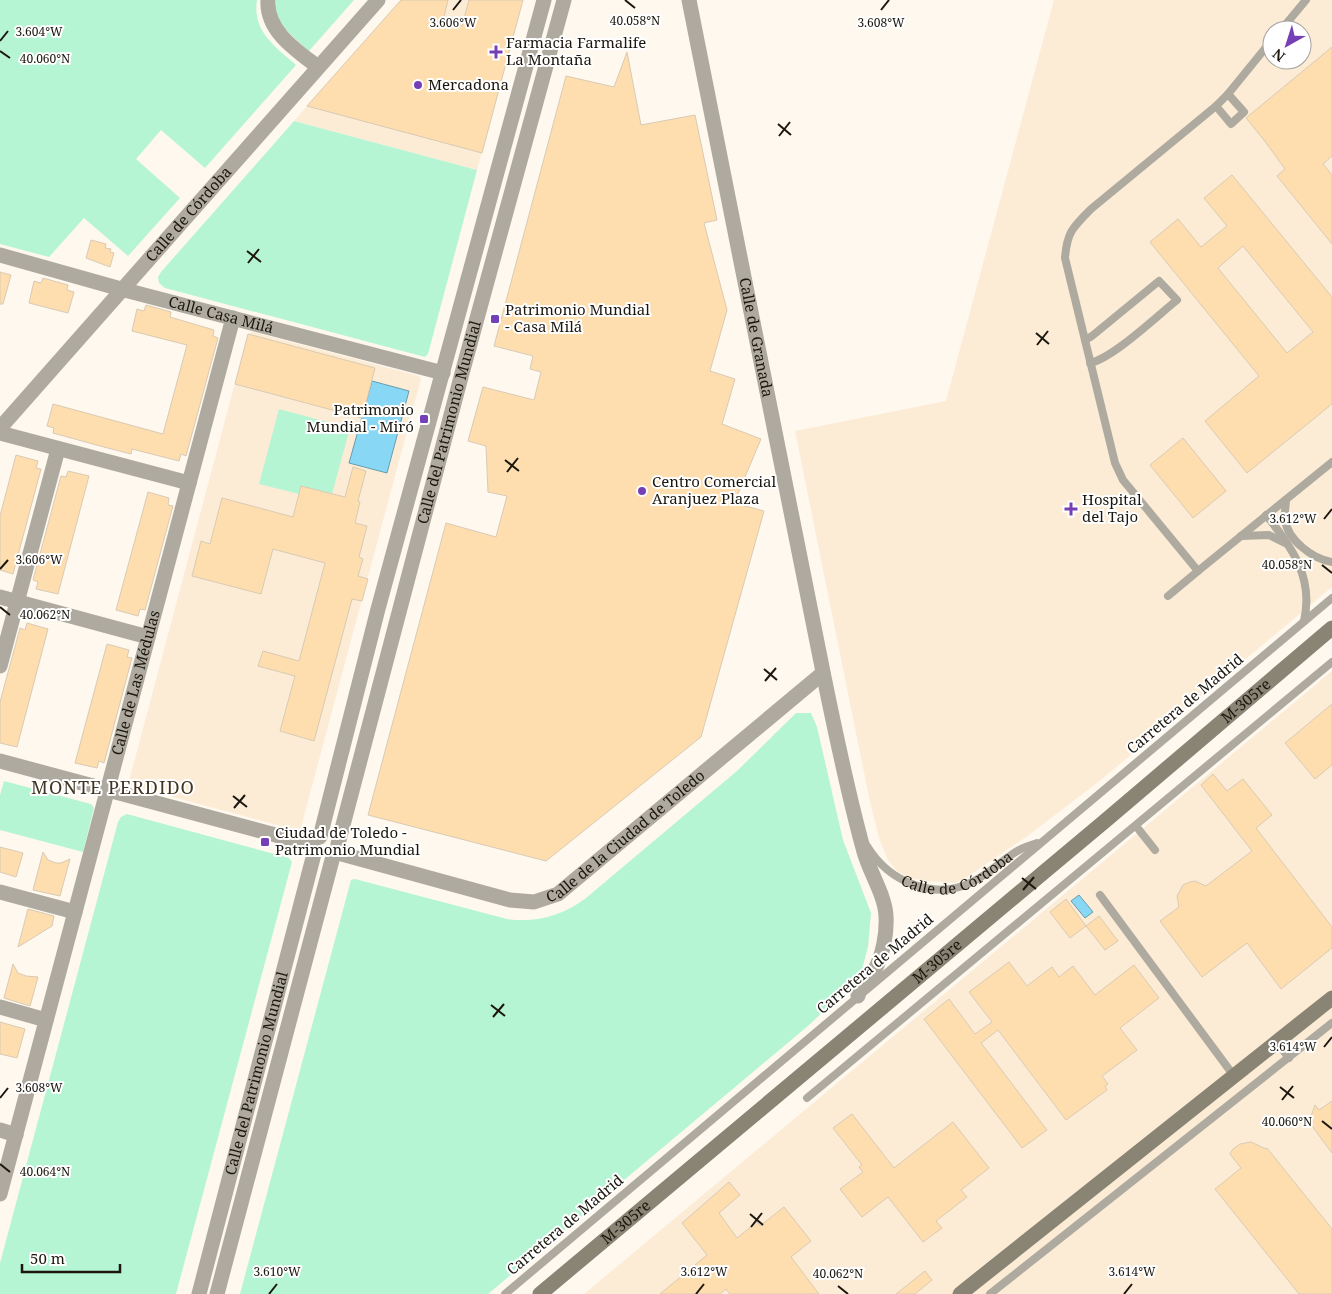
<svg xmlns="http://www.w3.org/2000/svg" width="1332" height="1294" viewBox="0 0 1332 1294" font-family="'Noto Serif',serif">
	<style>
		.built { fill: #fcecd5; fill-rule: evenodd }
		.green { fill: #b5f5d4 }
		.water { fill: #87d7f5; stroke: #679db0 }
		.building { fill: #fedeaf; stroke: #d9cab4; fill-rule: evenodd }
		.lines { fill: none; stroke-linecap: round; stroke-linejoin: round }
		.service { stroke: #aeaa9f; stroke-width: 8 }
		.minor { stroke: #aeaa9f; stroke-width: 15 }
		.secondary { stroke: #8a8475; stroke-width: 15 }
		.ticks { fill: none; stroke: #1b160e; stroke-width: 2 }
		.poi-dot { fill: #753fb5; stroke: #fff; stroke-width: 2 }
		.labels { text-anchor: middle; stroke-width: 4; stroke-linejoin: round; paint-order: stroke }
		.poi-label { font-size: 15px; fill: #1b160e; stroke: #fff; text-anchor: start }
		.street-label { font-size: 15px; fill: #1b160e; stroke: #fff }
		.quarter-label { font-size: 18px; letter-spacing: 1px; fill: #403422; stroke: #fff }
		.ticks-label { font-size: 12px; text-anchor: middle; fill: #1b160e; stroke: #fff; stroke-width: 4; stroke-linejoin: round; paint-order: stroke }
	</style>
	<rect width="100%" height="100%" fill="#fef8ef"/>
	<g class="built">
		<polygon points="401,0 523,0 477,170 294,121"/>
		<path d="M1054,0H1332V587L1102,779L1029,835L964,879L954,883L927,881L909,878L897,871L888,860L879,838L870,802L795,431L946,401ZM1272,30H1302V60H1272Z"/>
		<polygon points="253,332 419,376 421,379 300,831 128,785 248,334"/>
		<polygon points="1332,671 1332,1294 584,1294"/>
	</g>
	<g class="green">
		<path d="M0,0H257C252,31 275,47 296,65L205,168L161,130L136,159L180,198L128,256L84,218L49,257L0,244Z"/>
		<path d="M276,0H354L309,51C293,36 273,24 276,0Z"/>
		<polygon points="294,121 477,170 428,354 425,357 165,288 159,283 158,277 161,272"/>
		<polygon points="279,409 350,428 332,494 301,486 299,494 259,484"/>
		<path d="M796,713H811L817,727L843,840L871,913L868,947L861,973L856,981L809,1025L488,1294H240L351,880L355,879L507,919C536,923 562,916 586,898L737,771Z"/>
		<polygon points="4,781 91,804 94,808 83,852 0,830 0,795"/>
		<polygon points="127,814 289,858 292,862 176,1294 0,1294 0,1263 118,822 121,817"/>
	</g>
	<g class="water">
		<polygon points="372,381 409,391 387,473 349,463"/>
		<polygon points="1079,895 1093,912 1085,918 1071,901"/>
	</g>
	<g class="building">
		<polygon points="401,0 448,0 443,21 462,26 469,0 523,0 482,153 307,106"/>
		<polygon points="1332,47 1332,156 1323,164 1332,175 1332,244 1277,176 1285,169 1264,140 1246,118"/>
		<polygon points="627,52 641,125 695,115 717,220 704,223 727,310 710,371 735,379 722,424 761,439 734,503 764,511 701,737 546,861 368,815 446,523 496,537 507,496 488,492 486,446 468,441 483,387 534,400 541,372 530,369 533,356 494,346 566,76 614,87"/>
		<path d="M1232,175L1332,297V404L1247,473L1205,421L1259,376L1150,242L1178,219L1201,247L1227,226L1204,198ZM1243,246L1313,332L1287,353L1218,268Z"/>
		<polygon points="91,240 106,244 105,248 111,249 110,252 114,253 110,267 86,258"/>
		<polygon points="0,272 11,275 3,304 0,304"/>
		<polygon points="43,278 68,285 67,290 74,292 68,313 29,303 34,281 41,283"/>
		<polygon points="146,305 171,312 170,317 214,330 213,336 218,338 186,456 181,454 179,461 132,449 131,454 100,446 53,433 54,428 47,426 53,404 163,434 187,345 132,331 137,309 144,311"/>
		<polygon points="248,334 375,368 362,418 235,384"/>
		<polygon points="1183,438 1226,491 1193,518 1150,465"/>
		<polygon points="16,455 38,461 36,468 41,469 13,574 0,570 0,516"/>
		<polygon points="353,467 366,471 358,501 360,502 355,523 367,526 359,557 363,559 358,576 368,579 362,601 352,599 314,741 280,731 295,676 258,666 263,651 299,661 325,563 273,549 261,594 192,576 201,541 210,544 222,498 293,517 301,486 345,497"/>
		<polygon points="68,471 89,476 58,594 36,589 38,582 33,580 61,476 66,477"/>
		<polygon points="148,492 169,498 168,505 173,506 145,610 140,609 138,616 116,610"/>
		<polygon points="27,623 48,629 17,747 0,743 0,702 20,628 25,630"/>
		<polygon points="107,644 129,650 127,657 132,658 104,763 99,761 97,768 75,763"/>
		<polygon points="1332,704 1332,765 1315,779 1285,743"/>
		<polygon points="1213,774 1227,791 1243,779 1272,815 1256,828 1332,927 1332,948 1281,989 1247,943 1202,977 1160,921 1179,907 1177,896 1183,885 1190,882 1195,881 1206,886 1252,851 1201,785"/>
		<polygon points="0,847 23,853 16,877 0,872"/>
		<polygon points="43,852 48,860 56,863 61,863 70,859 60,896 33,890"/>
		<polygon points="1066,899 1086,926 1070,938 1050,912"/>
		<polygon points="28,909 54,916 52,926 18,947"/>
		<polygon points="1099,916 1118,941 1105,950 1086,926"/>
		<polygon points="1009,962 1027,986 1052,967 1059,977 1073,966 1095,995 1134,965 1159,998 1120,1028 1137,1050 1102,1076 1108,1084 1105,1086 1107,1090 1066,1120 998,1030 981,1043 1047,1130 1022,1148 924,1019 949,999 975,1034 992,1022 969,992"/>
		<polygon points="13,964 18,973 26,976 38,977 30,1006 4,998"/>
		<polygon points="0,1022 25,1029 17,1058 0,1054"/>
		<polygon points="1332,1101 1332,1153 1309,1122 1315,1105 1319,1110"/>
		<polygon points="852,1114 894,1168 953,1122 989,1168 961,1190 967,1197 936,1221 942,1228 923,1242 888,1197 862,1217 840,1189 863,1172 859,1167 862,1165 833,1128"/>
		<polygon points="1251,1142 1266,1149 1267,1148 1332,1229 1332,1294 1299,1294 1215,1189 1241,1168 1230,1154 1233,1149 1240,1144"/>
		<polygon points="729,1182 740,1195 719,1213 737,1238 757,1222 760,1226 784,1207 811,1241 791,1257 819,1294 730,1294 726,1289 720,1294 660,1294 707,1255 682,1223"/>
		<polygon points="925,1271 932,1280 915,1294 896,1294"/>
	</g>
	<g class="lines">
		<g class="service">
			<polyline points="1281,30 1306,0"/>
			<path d="M1272,40L1228,94L1216,106L1091,209C1073,227 1067,232 1065,258L1115,463L1123,480L1198,571L1332,462"/>
			<polyline points="1216,106 1231,124 1244,112 1228,94"/>
			<path d="M1085,340L1092,336L1159,281L1177,300C1156,317 1113,358 1090,363"/>
			<path d="M1286,500C1286,506 1284,513 1285,519C1287,540 1313,559 1332,562"/>
			<path d="M1266,515C1292,547 1314,578 1304,621"/>
			<polyline points="1241,536 1269,535 1287,544"/>
			<polyline points="1168,596 1198,571"/>
			<polyline points="1136,826 1155,850"/>
			<path id="s1" d="M867,846C889,882 935,902 974,881C990,873 1003,859 1019,850C1025,847 1031,845 1037,843"/>
			<polyline points="1100,895 1234,1076"/>
			<polyline points="1277,1042 1289,1058"/>
			<polyline points="807,1098 1332,662"/>
			<polyline points="505,1294 1332,598"/>
			<polyline points="990,1294 1332,1023"/>
		</g>
		<g class="minor">
			<path d="M268,0C266,31 296,50 318,67"/>
			<path id="s2" d="M689,0C734,224 777,448 823,672C835,731 847,790 863,848C868,870 885,894 886,916C887,933 883,956 874,971C866,982 861,982 858,996"/>
			<path id="s3" d="M0,255L121,289L443,373"/>
			<path id="s4" d="M0,428L378,0"/>
			<polyline points="0,433 189,483"/>
			<polyline points="0,597 148,637"/>
			<polyline points="0,666 58,449"/>
			<polyline points="0,761 313,845"/>
			<polyline points="320,837 378,609 544,0"/>
			<path id="s5" d="M338,844L461,377L564,0"/>
			<path id="s6" d="M338,853L510,900L534,902L558,894L823,673"/>
			<polyline points="0,892 75,912"/>
			<polyline points="0,1007 46,1020"/>
			<polyline points="0,1130 16,1135"/>
			<path id="s7" d="M0,1194L233,318"/>
			<path id="s8" d="M199,1294L314,854"/>
			<polyline points="217,1294 332,860"/>
		</g>
		<g class="secondary">
			<path id="s9" d="M540,1294L1105,821L1332,628"/>
			<polyline points="960,1294 1332,998"/>
		</g>
	</g>
	<path class="ticks" d="M625,0L635,8M453,10L461,0M881,10L889,0M0,41L8,31M0,51L10,58M778,124L791,135M779,136L790,122M247,251L261,262M248,263L259,249M1036,333L1049,344M1037,345L1048,331M505,460L519,471M507,472L518,458M1324,519L1332,509M1322,565L1332,573M0,569L8,560M0,607L10,615M764,669L777,680M765,681L776,668M233,796L247,807M234,808L245,795M1022,878L1036,889M1023,890L1034,877M491,1005L505,1016M493,1017L504,1004M1324,1047L1332,1037M1280,1087L1294,1098M0,1098L8,1088M1282,1100L1293,1086M1322,1121L1332,1129M0,1164L10,1172M750,1214L763,1225M751,1227L762,1213M838,1286L848,1294M269,1294L277,1284M696,1294L704,1284M1124,1294L1132,1284"/>
	<g class="poi-dot">
		<path d="M493.5 44.5h5v5h5v5h-5v5h-5v-5h-5v-5h5z"/>
		<circle cx="418" cy="85" r="5"/>
		<rect x="490" y="314" width="10" height="10" rx="2.5"/>
		<rect x="419" y="414" width="10" height="10" rx="2.5"/>
		<circle cx="642" cy="491" r="5"/>
		<path d="M1068.5 501.5h5v5h5v5h-5v5h-5v-5h-5v-5h5z"/>
		<rect x="260" y="837" width="10" height="10" rx="2.5"/>
	</g>
	<g class="labels">
		<g class="poi-label">
			<text x="506" y="48">Farmacia Farmalife<tspan x="506" dy="17">La Montaña</tspan></text>
			<text x="428" y="90">Mercadona</text>
			<text x="505" y="315">Patrimonio Mundial<tspan x="505" dy="17">- Casa Milá</tspan></text>
			<text x="414" y="415" text-anchor="end">Patrimonio<tspan x="414" dy="17">Mundial - Miró</tspan></text>
			<text x="652" y="487">Centro Comercial<tspan x="652" dy="17">Aranjuez Plaza</tspan></text>
			<text x="1082" y="505">Hospital<tspan x="1082" dy="17">del Tajo</tspan></text>
			<text x="275" y="838">Ciudad de Toledo -<tspan x="275" dy="17">Patrimonio Mundial</tspan></text>
		</g>
		<g class="street-label">
			<text dy="5" stroke="none"><textPath href="#s4" startOffset="285">Calle de Córdoba</textPath></text>
			<text dy="5" stroke="none"><textPath href="#s3" startOffset="229">Calle Casa Milá</textPath></text>
			<text dy="5" stroke="none"><textPath href="#s2" startOffset="344">Calle de Granada</textPath></text>
			<text dy="5" stroke="none"><textPath href="#s5" startOffset="436">Calle del Patrimonio Mundial</textPath></text>
			<text dy="5" stroke="none"><textPath href="#s7" startOffset="529">Calle de Las Médulas</textPath></text>
			<text dy="5" stroke="none"><textPath href="#s9" startOffset="922">M-305re</textPath></text>
			<text transform="translate(1185 704) rotate(-40)" y="5">Carretera de Madrid</text>
			<text dy="5" stroke="none"><textPath href="#s6" startOffset="316">Calle de la Ciudad de Toledo</textPath></text>
			<text dy="5" stroke="none"><textPath href="#s1" startOffset="109">Calle de Córdoba</textPath></text>
			<text dy="5" stroke="none"><textPath href="#s9" startOffset="518">M-305re</textPath></text>
			<text transform="translate(875 964) rotate(-40)" y="5">Carretera de Madrid</text>
			<text dy="5" stroke="none"><textPath href="#s8" startOffset="228">Calle del Patrimonio Mundial</textPath></text>
			<text dy="5" stroke="none"><textPath href="#s9" startOffset="112">M-305re</textPath></text>
			<text transform="translate(565 1225) rotate(-40)" y="5">Carretera de Madrid</text>
		</g>
		<g class="quarter-label">
			<text x="113" y="794">MONTE PERDIDO</text>
		</g>
	</g>
	<g class="ticks-label">
		<text x="635" y="25">40.058°N</text>
		<text x="453" y="27">3.606°W</text>
		<text x="881" y="27">3.608°W</text>
		<text x="39" y="36">3.604°W</text>
		<text x="45" y="63">40.060°N</text>
		<text x="1293" y="523">3.612°W</text>
		<text x="39" y="564">3.606°W</text>
		<text x="1287" y="569">40.058°N</text>
		<text x="45" y="619">40.062°N</text>
		<text x="1293" y="1051">3.614°W</text>
		<text x="39" y="1092">3.608°W</text>
		<text x="1287" y="1126">40.060°N</text>
		<text x="45" y="1176">40.064°N</text>
		<text x="277" y="1276">3.610°W</text>
		<text x="704" y="1276">3.612°W</text>
		<text x="1132" y="1276">3.614°W</text>
		<text x="838" y="1278">40.062°N</text>
	</g>
	<g transform="translate(1287 45) rotate(219)"><circle r="24" fill="#ffffff" stroke="#a4a29f"/>
	<path d="M0-4L9 19L0 12L-9 19Z" fill="#753fb5"/>
	<text y="-8" font-size="14" font-weight="bold" text-anchor="middle" fill="#1b160e">N</text>
	</g>
	<path d="M22 1264v8h98v-8" fill="none" stroke="#1b160e" stroke-width="2.5"/>
	<text x="30" y="1264" font-size="15" fill="#1b160e" stroke="#ffffff" stroke-width="4" paint-order="stroke">50 m</text>
</svg>
